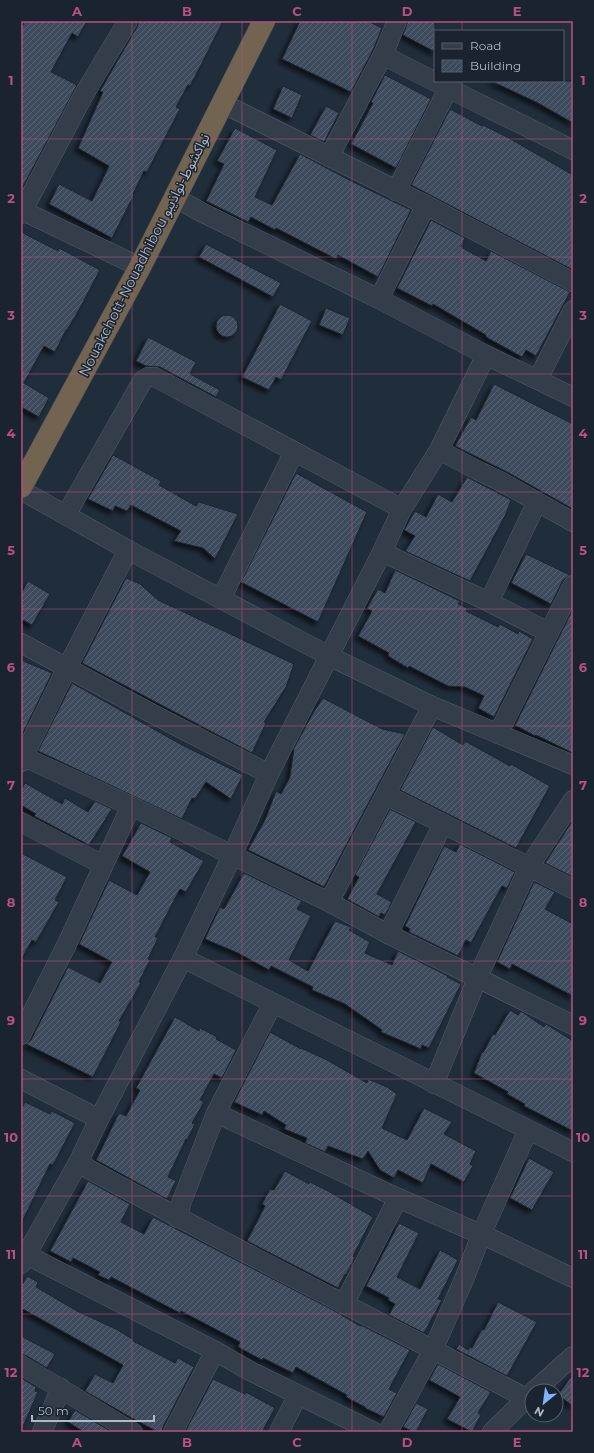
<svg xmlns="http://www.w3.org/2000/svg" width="594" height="1453" viewBox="0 0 594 1453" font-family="Montserrat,'Noto Sans Arabic',sans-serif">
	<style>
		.building { fill: url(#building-hatch); stroke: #1c2532; filter: url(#shadow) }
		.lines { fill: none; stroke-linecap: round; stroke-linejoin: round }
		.minor-casing { stroke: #525c69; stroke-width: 20 }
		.highway-casing { stroke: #3f4956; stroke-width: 23 }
		.minor { stroke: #343e4b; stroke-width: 19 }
		.highway { stroke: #726451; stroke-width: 22 }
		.grid { fill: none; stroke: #bb5081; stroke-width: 1; stroke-opacity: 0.55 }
		.labels { text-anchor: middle; stroke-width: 3; stroke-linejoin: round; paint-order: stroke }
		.street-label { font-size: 14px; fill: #afb9c7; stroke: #1a2330 }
		.neatline { fill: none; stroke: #bb5081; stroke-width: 1.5 }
		.grid-label { font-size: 13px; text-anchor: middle; font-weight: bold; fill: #bb5081 }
	</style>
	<defs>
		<pattern id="building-hatch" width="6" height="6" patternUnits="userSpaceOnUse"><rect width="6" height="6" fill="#3c4b5b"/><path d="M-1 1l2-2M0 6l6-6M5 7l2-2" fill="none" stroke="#566371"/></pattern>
		<filter id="shadow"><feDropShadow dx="-3.5" dy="3.5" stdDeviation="2" flood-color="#0009"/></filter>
	</defs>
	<rect width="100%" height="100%" fill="#202d3b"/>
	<g class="building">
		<polygon points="25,21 87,21 78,37 72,33 51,72 77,85 21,190 21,29"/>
		<polygon points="139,21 223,21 200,67 190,86 188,85 176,107 180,109 147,172 144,171 133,194 134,195 112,238 49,204 59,184 92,201 109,166 78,148 103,92 100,91 137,27"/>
		<polygon points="300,21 368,21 382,28 373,50 351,92 282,59"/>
		<polygon points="408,21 435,21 435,52 403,35"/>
		<polygon points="385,75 431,99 396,168 351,144 373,103 371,102"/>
		<polygon points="491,81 573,81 573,123 538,103"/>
		<polygon points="283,86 302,95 292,118 273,109"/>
		<polygon points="326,106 339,113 324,142 310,135"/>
		<polygon points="450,109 482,126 483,125 507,137 573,175 573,270 411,185"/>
		<polygon points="235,128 277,150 255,197 272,205 300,154 355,183 411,210 378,277 338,255 336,259 276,228 275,230 251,217 248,222 206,201 224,164 217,161"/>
		<polygon points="431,220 465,238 461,247 486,261 491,251 570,292 536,356 526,350 522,357 486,337 486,335 433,304 432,306 397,288"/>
		<polygon points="21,232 58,251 59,248 100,270 80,308 67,330 66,330 55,352 44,346 24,383 49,398 39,417 21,407"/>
		<polygon points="206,244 281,283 273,297 199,257"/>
		<polygon points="280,304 312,321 281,380 276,377 269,390 242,377"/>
		<polygon points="326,308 350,318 343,335 319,325"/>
		<circle cx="227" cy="326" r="11"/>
		<polygon points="148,337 196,362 190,374 220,390 216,397 160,367 146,366 136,361"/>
		<polygon points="494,384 573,424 573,509 507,472 455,446 471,417 476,420"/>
		<polygon points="113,455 161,481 159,485 196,506 199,502 238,514 215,559 203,548 174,541 181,531 131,505 127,511 115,506 113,511 88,499"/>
		<polygon points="296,473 367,512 318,622 241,582"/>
		<polygon points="467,477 511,500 506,514 470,581 405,551 415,536 404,530 415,511 426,517 438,494 452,502"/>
		<polygon points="526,554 570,575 563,580 551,604 511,583"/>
		<polygon points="395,570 460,601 458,604 467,608 466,611 498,627 500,624 518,634 519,631 533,639 494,717 478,708 484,696 465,687 448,686 409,666 408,668 388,656 389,653 358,636 372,611 367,608 378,589 385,593"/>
		<polygon points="126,578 140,584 158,600 294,664 286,687 264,722 266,723 252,753 82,663"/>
		<polygon points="28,581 50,594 32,625 21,619 21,594"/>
		<polygon points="573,609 573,753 536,735 535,736 515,725"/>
		<polygon points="21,660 52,673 21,737"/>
		<polygon points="72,683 182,745 243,775 231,799 206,782 195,799 192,798 182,819 38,751"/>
		<polygon points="323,698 382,729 405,734 324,887 248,850 265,820 276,791 281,794 290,777 294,748 313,713"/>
		<polygon points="433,727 463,745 465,741 510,766 511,764 550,786 516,848 400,790"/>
		<polygon points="25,783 62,804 65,798 88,812 95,801 112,809 89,845 34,816 36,814 21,805 21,791"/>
		<polygon points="390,809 416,822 377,894 392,902 385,915 381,913 379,917 347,899 359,877 355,875"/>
		<polygon points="573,820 573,877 545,863"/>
		<polygon points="141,823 172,838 170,842 204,861 186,892 180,889 155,937 158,938 148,959 150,960 139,982 141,983 119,1021 121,1022 93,1077 26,1044 31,1040 68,967 100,983 112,962 79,944 109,880 137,895 150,872 122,856"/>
		<polygon points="460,844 515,872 507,888 502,886 471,943 466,940 458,956 409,932 410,929 405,926 444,846 456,852"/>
		<polygon points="21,853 67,877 55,900 59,902 36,942 32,940 21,960"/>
		<polygon points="244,873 302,901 297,909 311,916 289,960 308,971 335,921 351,927 349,930 370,942 365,953 392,965 398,951 448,976 447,977 461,984 429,1048 422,1045 421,1049 381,1032 382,1030 345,1004 312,990 313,987 271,966 269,970 238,953 205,939 220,907 224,909"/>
		<polygon points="534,882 555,892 545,909 573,924 573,996 512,964 510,969 497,962"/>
		<polygon points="510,1010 518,1015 521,1011 544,1027 546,1024 573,1041 573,1131 524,1106 525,1104 507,1094 508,1092 474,1073 482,1052 483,1053 493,1034 495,1035"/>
		<polygon points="175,1017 199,1031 200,1028 217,1037 216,1039 236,1050 222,1078 214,1074 200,1100 204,1102 192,1123 195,1124 187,1140 186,1139 168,1177 176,1181 167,1199 96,1160 119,1113 126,1116 140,1090 136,1088"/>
		<polygon points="270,1032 301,1049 301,1048 327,1060 367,1083 368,1079 387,1087 397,1094 382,1128 407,1140 424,1108 452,1122 444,1134 476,1151 470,1164 473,1166 464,1182 431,1164 423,1183 398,1170 394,1178 380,1170 368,1151 363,1159 328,1146 325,1152 305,1143 307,1138 284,1129 286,1125 264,1111 262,1115 234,1102"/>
		<polygon points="25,1102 50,1114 52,1111 75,1123 53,1165 50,1164 21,1224 21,1121 23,1116 21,1114 21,1110"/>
		<polygon points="529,1158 554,1172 532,1210 510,1198"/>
		<polygon points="285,1171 309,1184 310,1182 328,1191 373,1217 353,1256 355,1257 346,1275 345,1274 338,1288 247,1241 265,1206 262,1204 270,1189 274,1190"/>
		<polygon points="88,1181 130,1204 121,1222 144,1234 153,1217 333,1310 360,1326 361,1325 410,1350 389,1389 397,1393 384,1417 365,1408 365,1407 346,1397 347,1395 296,1367 293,1373 263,1358 262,1360 238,1347 240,1342 181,1311 180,1313 111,1277 109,1280 98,1275 100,1272 73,1258 71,1262 50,1251"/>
		<polygon points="399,1223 419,1233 397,1277 420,1289 440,1250 458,1260 438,1299 442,1300 424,1333 389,1315 395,1304 388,1300 389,1298 366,1286"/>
		<polygon points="27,1276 38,1282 36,1287 77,1311 116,1329 134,1340 133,1341 175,1363 178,1358 194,1367 163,1427 162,1432 158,1432 130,1417 85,1391 95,1374 113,1383 123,1365 21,1308 21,1287"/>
		<polygon points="498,1302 537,1322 507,1376 456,1349 459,1344 468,1350 470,1347 472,1348 482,1329 484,1330"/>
		<polygon points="21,1336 55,1354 47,1368 27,1356 21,1354"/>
		<polygon points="438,1364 491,1392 478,1413 481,1415 472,1432 447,1419 460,1397 429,1380"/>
		<polygon points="573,1374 573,1406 558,1395"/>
		<polygon points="21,1378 36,1387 35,1391 38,1392 21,1431"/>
		<polygon points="213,1379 245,1394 246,1392 275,1408 262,1432 185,1432"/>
		<polygon points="416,1403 428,1409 416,1432 414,1432 403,1427"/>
		<polygon points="75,1410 112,1432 84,1432 68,1422"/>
	</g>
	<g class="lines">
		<g class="minor-casing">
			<g id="minor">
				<path d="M383,55C446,88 510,118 573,150"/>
				<polyline points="222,103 426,205 573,282"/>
				<polyline points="329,157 383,55 397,21"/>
				<polyline points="396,191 448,89"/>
				<polyline points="176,198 201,212 379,299 486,355 573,397"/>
				<polyline points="21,210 140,267"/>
				<polyline points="21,214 83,96 128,21"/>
				<polyline points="379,299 426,205"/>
				<polyline points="538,379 573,310"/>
				<polyline points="439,450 477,470 502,482 573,522"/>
				<polyline points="21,490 128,550 335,659 432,706 573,765"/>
				<polyline points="66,515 143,380 148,377 155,377 402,509"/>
				<polyline points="382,552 489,602 548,632"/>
				<polyline points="221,599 294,452"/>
				<polyline points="489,602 537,502"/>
				<polyline points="21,643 153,714 269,774"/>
				<polyline points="498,734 573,585"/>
				<polyline points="24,757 131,806 329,902 388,934 573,1025"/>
				<polyline points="21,762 67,668 128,550"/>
				<polyline points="386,795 573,889"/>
				<polyline points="21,822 103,865"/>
				<polyline points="329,902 432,706"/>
				<polyline points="388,934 443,824"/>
				<polyline points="183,958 573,1152"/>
				<polyline points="21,1035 67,944 131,806"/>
				<polyline points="21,1079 99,1119"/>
				<polyline points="434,1084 477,979 529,867 573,800"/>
				<polyline points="216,1113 398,1198 496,1241 573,1278"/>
				<path d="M78,1163C226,1245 377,1320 526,1398"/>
				<polyline points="177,1218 182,1201 216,1113 273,1003"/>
				<polyline points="21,1252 215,1351 252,1372 374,1432"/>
				<polyline points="21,1264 78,1163 99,1119 183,958 232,856 269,774 382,552 402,509 439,450 486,355"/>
				<polyline points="344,1304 398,1198"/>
				<polyline points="21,1365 133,1432"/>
				<polyline points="534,1391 573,1356"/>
				<polyline points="42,1432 61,1388"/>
				<polyline points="173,1432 215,1351"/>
				<polyline points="279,1432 298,1395"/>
				<polyline points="388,1432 433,1350 465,1277 481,1235 528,1130"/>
				<polyline points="492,1432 532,1393"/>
			</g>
		</g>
		<g class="highway-casing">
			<polyline id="highway" points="21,487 140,267 264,21"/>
		</g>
		<use href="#minor" class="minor"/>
		<use href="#highway" class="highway"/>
	</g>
	<path class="grid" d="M132,21V1432M242,21V1432M352,21V1432M462,21V31M462,81V1432M21,139H573M21,257H573M21,374H573M21,492H573M21,609H573M21,726H573M21,844H573M21,961H573M21,1079H573M21,1196H573M21,1314H573"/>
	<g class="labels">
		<g class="street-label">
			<text transform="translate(144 255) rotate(-63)" y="5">Nouakchott-Nouadhibou نواكشوط-نواذيبو</text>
		</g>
	</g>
	<rect width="594" height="1453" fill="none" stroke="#1a2330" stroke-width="44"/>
	<rect x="434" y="30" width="130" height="52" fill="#1a2330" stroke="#565f6c"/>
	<rect x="442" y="43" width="20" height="6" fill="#343e4b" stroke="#565f6c"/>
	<text x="470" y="50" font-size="12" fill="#afb9c7">Road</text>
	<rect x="442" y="60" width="20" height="12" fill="url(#building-hatch)" stroke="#565f6c"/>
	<text x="470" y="70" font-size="12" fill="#afb9c7">Building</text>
	<g transform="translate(544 1403) rotate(209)"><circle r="19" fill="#1a2330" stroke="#565f6c"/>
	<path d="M0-3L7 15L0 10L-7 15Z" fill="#7eb3fe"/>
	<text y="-6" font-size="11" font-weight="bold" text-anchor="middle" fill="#afb9c7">N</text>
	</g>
	<path d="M32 1415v6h122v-6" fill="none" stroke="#afb9c7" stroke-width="2"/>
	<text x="38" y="1415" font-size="12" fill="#afb9c7" stroke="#1a2330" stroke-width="3" paint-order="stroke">50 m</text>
	<rect x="22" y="22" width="550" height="1409" class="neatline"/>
	<g class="grid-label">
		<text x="77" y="16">A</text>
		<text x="187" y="16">B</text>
		<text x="297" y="16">C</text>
		<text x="407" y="16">D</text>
		<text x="517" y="16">E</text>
		<text x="11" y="85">1</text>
		<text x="583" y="85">1</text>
		<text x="11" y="203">2</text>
		<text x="583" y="203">2</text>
		<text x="11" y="320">3</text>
		<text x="583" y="320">3</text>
		<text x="11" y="438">4</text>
		<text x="583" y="438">4</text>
		<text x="11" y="555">5</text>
		<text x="583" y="555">5</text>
		<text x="11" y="672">6</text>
		<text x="583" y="672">6</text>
		<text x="11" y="790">7</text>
		<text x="583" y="790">7</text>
		<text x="11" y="907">8</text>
		<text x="583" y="907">8</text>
		<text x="11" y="1025">9</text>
		<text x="583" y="1025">9</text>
		<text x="11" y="1142">10</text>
		<text x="583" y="1142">10</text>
		<text x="11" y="1259">11</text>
		<text x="583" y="1259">11</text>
		<text x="11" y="1377">12</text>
		<text x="583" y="1377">12</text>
		<text x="77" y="1447">A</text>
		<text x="187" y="1447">B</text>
		<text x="297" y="1447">C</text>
		<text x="407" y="1447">D</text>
		<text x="517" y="1447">E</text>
	</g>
</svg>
